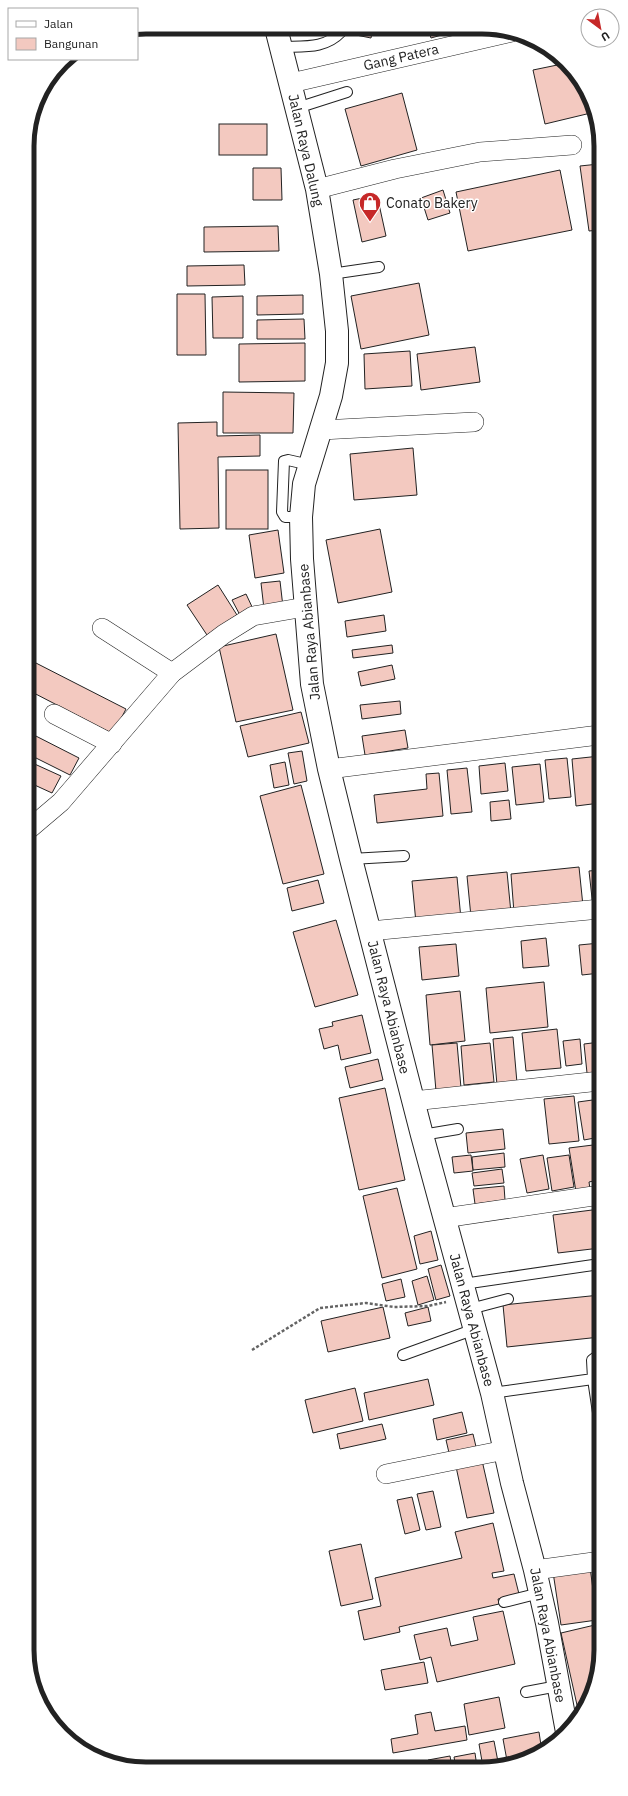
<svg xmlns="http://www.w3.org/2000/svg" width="628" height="1796" viewBox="0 0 628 1796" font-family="'IBM Plex Sans',sans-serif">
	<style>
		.building { fill: #f3c9c0; stroke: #222 }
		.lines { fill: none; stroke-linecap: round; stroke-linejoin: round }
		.service-casing { stroke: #222; stroke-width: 12 }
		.minor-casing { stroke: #222; stroke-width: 20 }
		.secondary-casing { stroke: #222; stroke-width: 24 }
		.path { stroke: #646464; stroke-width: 2.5; stroke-dasharray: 3 2; stroke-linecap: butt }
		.service { stroke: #fff; stroke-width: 10 }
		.minor { stroke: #fff; stroke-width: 19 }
		.secondary { stroke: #fff; stroke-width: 22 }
		.labels { text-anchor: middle; stroke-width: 3; stroke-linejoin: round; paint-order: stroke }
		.street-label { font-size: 14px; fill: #222; stroke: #fff }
		.poi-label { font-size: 14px; fill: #222; stroke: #fff; text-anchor: start }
		.rim { fill: none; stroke: #222; stroke-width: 5 }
	</style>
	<rect width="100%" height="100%" fill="#fff"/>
	<g class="building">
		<polygon points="321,28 373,28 371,38"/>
		<polygon points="428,29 463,29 431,38"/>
		<polygon points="567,63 585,87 595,112 545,124 533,70"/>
		<polygon points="402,93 417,150 361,166 345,109"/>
		<rect x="219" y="124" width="48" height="31"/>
		<polygon points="599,164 599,230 589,231 580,166"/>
		<polygon points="253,168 281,168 282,200 253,200"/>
		<polygon points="560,170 572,230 468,251 456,192"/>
		<polygon points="443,190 450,213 428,220 421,198"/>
		<polygon points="377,195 386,236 362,242 353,200"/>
		<polygon points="278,226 279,251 204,252 204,227"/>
		<polygon points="244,265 245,285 187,286 187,266"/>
		<polygon points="419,283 429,335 361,349 351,296"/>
		<polygon points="177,294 205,294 206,355 177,355"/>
		<polygon points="303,295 303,314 257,315 257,296"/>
		<polygon points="243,296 243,338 213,338 212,297"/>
		<polygon points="304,319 305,339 257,339 257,320"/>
		<polygon points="305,343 305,381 239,382 239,344"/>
		<polygon points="475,347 480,382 421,390 417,354"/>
		<polygon points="410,351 412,386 365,389 364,354"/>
		<polygon points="223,392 294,393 293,433 223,433"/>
		<polygon points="217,422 217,436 260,435 260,456 218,457 219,528 180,529 178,423"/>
		<polygon points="413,448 417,495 354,500 350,454"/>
		<rect x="226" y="470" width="42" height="59"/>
		<polygon points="380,529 392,592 338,603 326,540"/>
		<polygon points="278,530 284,573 255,578 249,535"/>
		<polygon points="280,581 283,607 264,609 261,583"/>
		<polygon points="218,585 237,615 207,635 187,605"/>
		<polygon points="246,594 254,611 241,617 232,600"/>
		<polygon points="384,615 386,631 347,637 345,621"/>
		<polygon points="276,634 293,710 236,722 219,647"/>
		<polygon points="392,645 393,653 353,658 352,650"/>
		<polygon points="32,661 126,709 113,734 28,690 28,669"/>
		<polygon points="392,665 395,679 361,686 358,672"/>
		<polygon points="400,701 401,714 362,719 360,705"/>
		<polygon points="301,712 309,743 248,757 240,726"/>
		<polygon points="405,730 408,748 365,755 362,736"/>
		<polygon points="28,732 79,758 70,775 28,754"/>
		<polygon points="302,751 307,781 294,784 288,753"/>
		<polygon points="600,756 600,803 576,806 572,759"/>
		<polygon points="567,758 571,797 549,799 545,760"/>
		<polygon points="28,761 61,776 52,793 28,782"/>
		<polygon points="285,762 289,785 274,788 270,765"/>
		<polygon points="505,763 508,791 481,794 479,766"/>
		<polygon points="540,764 544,802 516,805 512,767"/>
		<polygon points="467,768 472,812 451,814 447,770"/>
		<polygon points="439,773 443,816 377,823 374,795 427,789 426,774"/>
		<polygon points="301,785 324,874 283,884 260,796"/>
		<polygon points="509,800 511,819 491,821 490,802"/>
		<polygon points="579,867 583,906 514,913 511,874"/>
		<polygon points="600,870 600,907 593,907 589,871"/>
		<polygon points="507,872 511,913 471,917 467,876"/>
		<polygon points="457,877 461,919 416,923 412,881"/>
		<polygon points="318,880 324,903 292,911 287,888"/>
		<polygon points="336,920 358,995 315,1007 293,932"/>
		<polygon points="546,938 549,966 523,968 521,941"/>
		<polygon points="600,943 600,973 582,975 579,945"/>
		<polygon points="456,944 459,976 422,980 419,947"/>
		<polygon points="544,982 548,1027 490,1033 486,988"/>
		<polygon points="460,991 465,1041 430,1045 426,995"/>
		<polygon points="362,1015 371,1053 341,1060 338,1045 324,1049 319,1029 333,1026 332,1022"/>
		<polygon points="557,1029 561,1068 526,1071 522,1033"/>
		<polygon points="513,1037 517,1083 497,1085 493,1039"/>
		<polygon points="580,1039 582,1064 566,1066 563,1041"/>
		<polygon points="600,1042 600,1072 587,1073 584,1044"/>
		<polygon points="457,1043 461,1088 436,1091 432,1045"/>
		<polygon points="490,1043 494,1082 464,1085 461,1046"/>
		<polygon points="378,1059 383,1080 350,1088 345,1067"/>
		<polygon points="385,1088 405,1180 359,1190 339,1098"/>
		<polygon points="574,1096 579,1141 549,1144 544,1099"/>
		<polygon points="600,1099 600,1137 584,1140 578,1102"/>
		<polygon points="503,1129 505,1149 468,1153 466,1133"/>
		<polygon points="593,1145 598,1180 589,1182 590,1189 576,1192 569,1148"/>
		<polygon points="600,1145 600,1181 595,1146"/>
		<polygon points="504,1153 505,1167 473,1170 472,1157"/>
		<polygon points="471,1155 473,1171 454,1173 452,1157"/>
		<polygon points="543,1155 549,1189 527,1193 520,1159"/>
		<polygon points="569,1155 574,1187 552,1191 547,1158"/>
		<polygon points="502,1169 504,1183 474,1186 472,1173"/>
		<polygon points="504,1186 505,1200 475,1204 473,1189"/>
		<polygon points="397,1188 417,1269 382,1278 363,1196"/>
		<polygon points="600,1209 600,1248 558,1253 553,1215"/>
		<polygon points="431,1231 438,1260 420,1264 414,1236"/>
		<polygon points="441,1265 450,1296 436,1300 428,1269"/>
		<polygon points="427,1276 434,1300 418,1305 412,1281"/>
		<polygon points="401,1279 405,1297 386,1301 382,1284"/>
		<polygon points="600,1295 600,1337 507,1347 503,1305"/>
		<polygon points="383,1307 390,1338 328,1352 321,1321"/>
		<polygon points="428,1307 431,1321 408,1326 405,1313"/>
		<polygon points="428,1379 434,1405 369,1420 364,1393"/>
		<polygon points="355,1388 363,1421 313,1433 305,1400"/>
		<polygon points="462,1412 467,1433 437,1440 433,1419"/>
		<polygon points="382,1424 386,1439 340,1449 337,1434"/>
		<polygon points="473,1434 477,1451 450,1457 446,1440"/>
		<polygon points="481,1456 494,1513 467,1518 455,1462"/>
		<polygon points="433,1491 441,1527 426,1530 417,1494"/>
		<polygon points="412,1497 420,1530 405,1534 397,1500"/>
		<polygon points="493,1523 504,1571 492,1573 493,1578 514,1574 519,1594 498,1599 499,1604 399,1627 400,1632 364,1640 358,1611 381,1606 375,1578 462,1558 455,1532"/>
		<polygon points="361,1544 373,1599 341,1606 329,1551"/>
		<polygon points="590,1567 597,1620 561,1625 553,1572"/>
		<polygon points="503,1611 515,1664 437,1682 431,1657 420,1660 414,1635 447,1628 451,1646 478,1640 473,1617"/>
		<polygon points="599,1624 601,1632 601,1658 592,1695 588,1702 577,1705 561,1633"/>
		<polygon points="424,1662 428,1683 385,1690 381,1670"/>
		<polygon points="499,1697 505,1728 469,1735 464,1704"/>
		<polygon points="431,1712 435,1731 465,1726 467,1740 393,1753 391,1739 418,1734 415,1715"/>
		<polygon points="539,1732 542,1752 508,1766 503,1739"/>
		<polygon points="494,1741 499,1767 483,1767 479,1744"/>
		<polygon points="475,1753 477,1767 456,1767 454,1757"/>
		<polygon points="450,1756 452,1767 429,1767 428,1760"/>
	</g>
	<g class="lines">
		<g class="service-casing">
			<g id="service">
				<path d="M282,47C304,46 325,49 341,32"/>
				<polyline points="297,108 347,92"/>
				<polyline points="331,274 379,267"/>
				<polyline points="301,517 285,517 282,512 284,461 288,460 310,465"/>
				<polyline points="351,859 404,856"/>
				<polyline points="422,1135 458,1129"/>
				<polyline points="463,1284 600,1264"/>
				<polyline points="470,1309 508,1299"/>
				<polyline points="403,1355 475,1329"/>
				<polyline points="593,1379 600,1426"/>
				<polyline points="492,1393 593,1379 592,1360 600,1354"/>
				<polyline points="504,1602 540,1593"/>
				<polyline points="526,1692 558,1686"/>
				<polyline points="564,1717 580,1714"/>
			</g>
		</g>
		<g class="minor-casing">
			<g id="minor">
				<polyline points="291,83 512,32"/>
				<polyline points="317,189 395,169 480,152 572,145"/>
				<polyline points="321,430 474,422"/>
				<polyline points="102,628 172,673"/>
				<polyline points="54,714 112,744"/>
				<polyline points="329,769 599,735"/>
				<polyline points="28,830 61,802 172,673 224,634 253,616 305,607"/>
				<polyline points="370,931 600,909"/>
				<polyline points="413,1101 600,1081"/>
				<polyline points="444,1218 600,1195"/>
				<polyline points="386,1474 505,1450"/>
				<polyline points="535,1570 601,1561"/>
			</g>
		</g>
		<g class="secondary-casing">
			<polyline id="secondary" points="276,28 317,189 331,274 337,331 337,363 331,396 304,484 301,517 302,559 312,684 329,769 351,859 422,1135 492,1393 512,1483 535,1570 547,1623 567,1732"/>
		</g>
		<polyline class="path" points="252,1350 320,1308 366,1303 394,1307 428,1306 446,1302"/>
		<use href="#service" class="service"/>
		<use href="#minor" class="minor"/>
		<use href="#secondary" class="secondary"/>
	</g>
	<defs>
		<g id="shop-pin" transform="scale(1.15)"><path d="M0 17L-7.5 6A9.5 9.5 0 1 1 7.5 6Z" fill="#c62828" stroke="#fff"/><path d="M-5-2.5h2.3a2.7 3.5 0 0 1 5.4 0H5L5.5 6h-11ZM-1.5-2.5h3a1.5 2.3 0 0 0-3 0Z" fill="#fff"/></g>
	</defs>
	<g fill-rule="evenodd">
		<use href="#shop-pin" x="370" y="203"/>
	</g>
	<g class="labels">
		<g class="street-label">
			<text transform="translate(401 57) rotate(-13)" y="5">Gang Patera</text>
			<text transform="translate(306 150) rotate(77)" y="5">Jalan Raya Dalung</text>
			<text transform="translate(309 632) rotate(-95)" y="5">Jalan Raya Abianbase</text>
			<text transform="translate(389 1007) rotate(76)" y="5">Jalan Raya Abianbase</text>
			<text transform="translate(472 1320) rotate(75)" y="5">Jalan Raya Abianbase</text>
			<text transform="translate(548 1635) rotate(79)" y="5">Jalan Raya Abianbase</text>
		</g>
		<g class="poi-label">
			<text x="386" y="208">Conato Bakery</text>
		</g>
	</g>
	<path d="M0 0H628V1796H0ZM146 34H482A112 112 0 0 1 594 146V1650A112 112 0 0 1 482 1762H146A112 112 0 0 1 34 1650V146A112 112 0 0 1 146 34Z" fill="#fff" fill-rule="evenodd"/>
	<path class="rim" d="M146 34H482A112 112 0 0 1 594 146V1650A112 112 0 0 1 482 1762H146A112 112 0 0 1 34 1650V146A112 112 0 0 1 146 34Z"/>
	<rect x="8" y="8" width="130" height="52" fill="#ffffff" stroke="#a7a7a7"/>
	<rect x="16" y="21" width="20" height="6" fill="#ffffff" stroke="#a7a7a7"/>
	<text x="44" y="28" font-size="12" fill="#222222">Jalan</text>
	<rect x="16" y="38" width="20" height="12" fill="#f3c9c0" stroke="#a7a7a7"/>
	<text x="44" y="48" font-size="12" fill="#222222">Bangunan</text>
	<g transform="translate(600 28) rotate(148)"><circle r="19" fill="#ffffff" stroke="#a7a7a7"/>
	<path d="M0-3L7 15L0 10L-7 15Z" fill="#c62828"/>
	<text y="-6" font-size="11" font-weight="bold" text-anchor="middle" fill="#222222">U</text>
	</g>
</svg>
